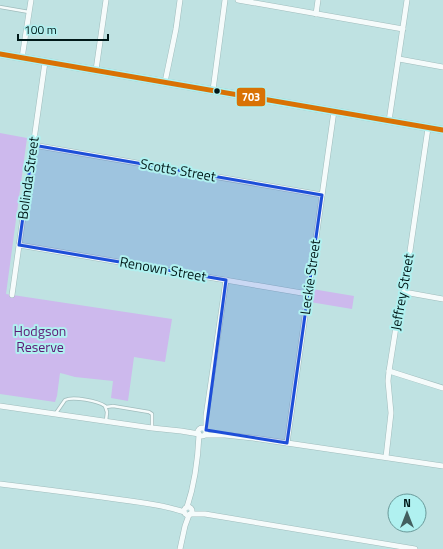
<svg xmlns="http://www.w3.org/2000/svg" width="443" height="549" viewBox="0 0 443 549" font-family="'Titillium Web',sans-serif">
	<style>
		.green { fill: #cdb9ed }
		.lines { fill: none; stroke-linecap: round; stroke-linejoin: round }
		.lane-casing { stroke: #a0bcbc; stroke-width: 4 }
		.street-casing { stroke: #a0bcbc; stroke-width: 6 }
		.secondary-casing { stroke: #a0bcbc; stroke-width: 8 }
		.lane { stroke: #f5fbfb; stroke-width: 2.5 }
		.street { stroke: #f5fbfb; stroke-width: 5 }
		.secondary { stroke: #f5fbfb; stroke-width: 7 }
		.bus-1-casing { stroke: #b0f1f0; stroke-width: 8 }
		.bus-1 { stroke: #d97204; stroke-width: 5 }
		.marked { fill: #1d4ed8; fill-opacity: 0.2; stroke: #1d4ed8; stroke-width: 3; stroke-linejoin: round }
		.bus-dot { fill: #001818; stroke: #b0f1f0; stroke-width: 1.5 }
		.labels { text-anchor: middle; stroke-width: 4; stroke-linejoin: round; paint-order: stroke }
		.street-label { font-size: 14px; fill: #001818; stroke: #b0f1f0 }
		.park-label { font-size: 14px; fill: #5d1a75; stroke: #b0f1f0 }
		.line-badge { stroke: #b0f1f0; stroke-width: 1.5 }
		.badge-label { font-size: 11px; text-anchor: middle; font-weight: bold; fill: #fff }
	</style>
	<rect width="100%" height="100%" fill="#bfe2e2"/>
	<g class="green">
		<path d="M0,133L27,138L6,294L172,319L165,362L134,357L128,401L111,398L113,381L75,377C70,376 66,374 60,373L57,396L55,402L0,394Z"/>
		<polygon points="312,289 354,296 352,309 310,302"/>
	</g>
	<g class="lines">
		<g class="lane-casing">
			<g id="lane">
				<polyline points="0,7 29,12"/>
				<polyline points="106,407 113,406 149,412 152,414 152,428"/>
				<path d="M56,413L65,400C73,396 98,401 105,406L107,412L106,421"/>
			</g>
		</g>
		<g class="street-casing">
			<g id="street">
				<polyline points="238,0 403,29"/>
				<polyline points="316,14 318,0"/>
				<polyline points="22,58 31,0"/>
				<polyline points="399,59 443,67"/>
				<polyline points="96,70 106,0"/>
				<polyline points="165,82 176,29 180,0"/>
				<polyline points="213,90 225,0"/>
				<polyline points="389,121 407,0"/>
				<polyline points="33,145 322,195"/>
				<polyline points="19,245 308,294"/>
				<polyline points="404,292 443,299"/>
				<polyline points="12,295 45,62"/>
				<polyline points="389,371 443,388"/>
				<polyline points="0,406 152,428 181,431 199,434"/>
				<circle cx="202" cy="432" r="4"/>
				<polyline points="206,430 206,416 226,280"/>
				<polyline points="205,435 225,435 253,438 443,466"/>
				<polyline points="287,443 334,111"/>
				<polyline points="386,457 391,413 388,381 389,371 396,327 404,292 428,128"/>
				<path d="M0,484C41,489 82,494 123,500C144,503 164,505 184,512"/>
				<circle cx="188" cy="511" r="4"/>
				<path d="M187,507C194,486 198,458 199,435"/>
				<polyline points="190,514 205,514 415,549"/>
				<polyline points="180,549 185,526 189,515"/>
			</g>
		</g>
		<g class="secondary-casing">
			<polyline id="secondary" points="0,54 443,130"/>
		</g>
		<use href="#lane" class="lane"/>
		<use href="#street" class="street"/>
		<use href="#secondary" class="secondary"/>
		<g class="bus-1-casing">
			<polyline id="bus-1" points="0,54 443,130"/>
		</g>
		<use href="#bus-1" class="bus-1"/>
	</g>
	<path class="marked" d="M33,145L322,195L287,443L206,430L226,280L19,245Z"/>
	<circle class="bus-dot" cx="217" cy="91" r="3.5"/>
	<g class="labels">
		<g class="street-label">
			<text transform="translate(178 170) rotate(10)" y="5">Scotts Street</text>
			<text transform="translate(28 178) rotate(-82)" y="5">Bolinda Street</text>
			<text transform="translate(163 269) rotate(10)" y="5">Renown Street</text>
			<text transform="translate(310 277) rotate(-82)" y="5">Leckie Street</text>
			<text transform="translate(402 292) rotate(-80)" y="5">Jeffrey Street</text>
		</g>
		<g class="park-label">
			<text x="40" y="336">Hodgson<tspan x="40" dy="16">Reserve</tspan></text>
		</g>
	</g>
	<rect class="line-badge" x="236" y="87" width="30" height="20" rx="4" fill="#d97204"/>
	<g class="badge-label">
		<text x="251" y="101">703</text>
	</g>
	<g transform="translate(407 513)"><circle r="19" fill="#b0f1f0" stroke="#6a9a9a"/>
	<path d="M0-3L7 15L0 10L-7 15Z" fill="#435f5f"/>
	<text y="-6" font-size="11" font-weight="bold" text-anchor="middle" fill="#001818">N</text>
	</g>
	<path d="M18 34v6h90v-6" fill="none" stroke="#001818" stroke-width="2"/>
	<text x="24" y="34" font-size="12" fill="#001818" stroke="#b0f1f0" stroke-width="3" paint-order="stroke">100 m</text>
</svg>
